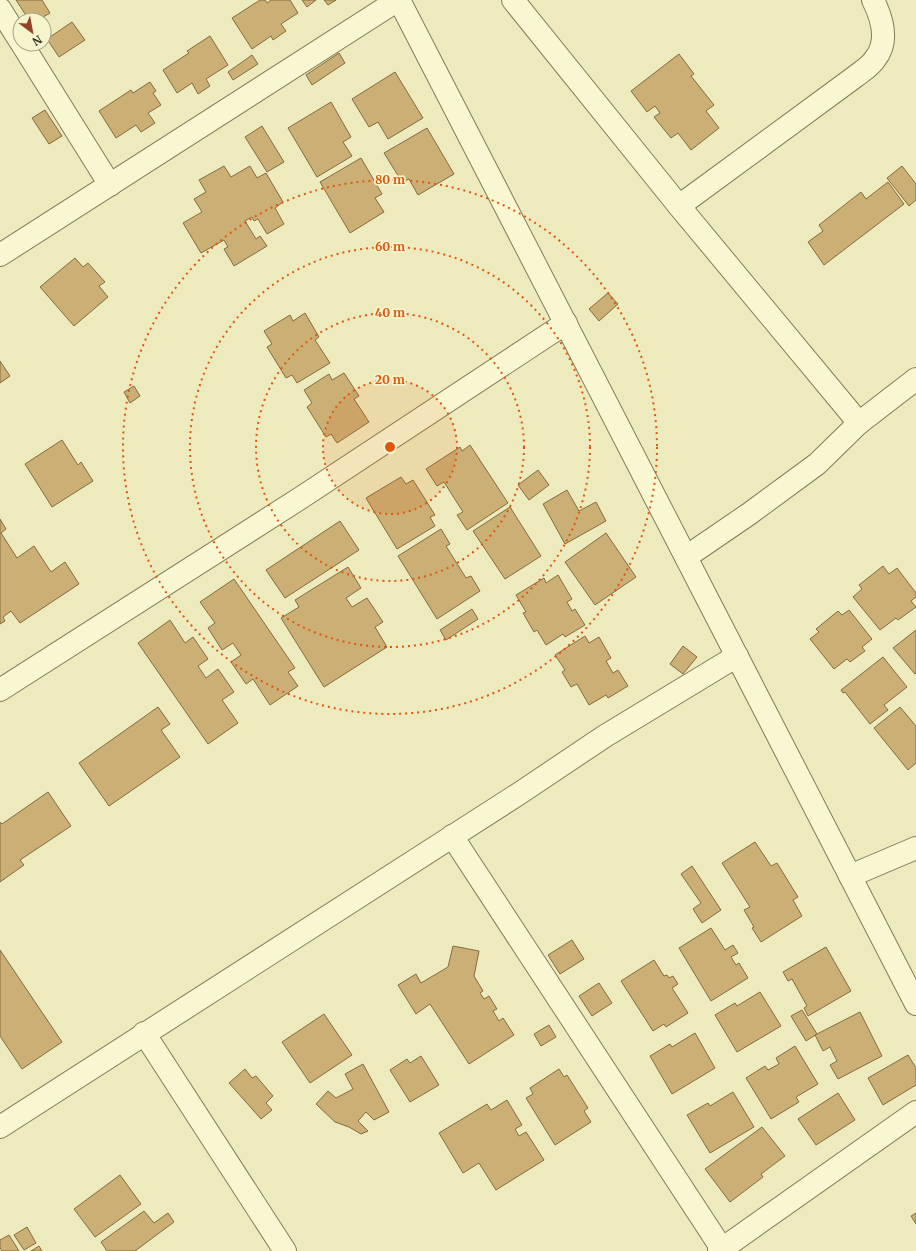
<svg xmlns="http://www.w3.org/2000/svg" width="916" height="1251" viewBox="0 0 916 1251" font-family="Merriweather,serif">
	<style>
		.building { fill: #cbaf74; stroke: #846c3d }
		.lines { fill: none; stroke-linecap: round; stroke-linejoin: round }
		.minor-casing { stroke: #857b57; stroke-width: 24 }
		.minor { stroke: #f8f7d1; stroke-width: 22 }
		.ring { fill: none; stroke: #df570d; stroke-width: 2; stroke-dasharray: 2 4 }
		.centre { fill: #df570d; stroke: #f5f4cd; stroke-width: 2 }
		.ring-label { font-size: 12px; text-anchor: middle; font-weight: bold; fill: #df570d; stroke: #f5f4cd; stroke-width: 3.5; stroke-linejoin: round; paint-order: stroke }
	</style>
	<rect width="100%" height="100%" fill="#edebbe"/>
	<g class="building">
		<polygon points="16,0 42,0 50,13 38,20 29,20"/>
		<polygon points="260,0 265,0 267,3 271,0 290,0 298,13 281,24 286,31 273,40 271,36 252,49 232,18"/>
		<polygon points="302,0 316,0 307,7"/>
		<polygon points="324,0 336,0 328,5"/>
		<polygon points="72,22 85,40 59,57 47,39"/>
		<polygon points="210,36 228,65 206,79 210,86 198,94 192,83 177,93 163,70 189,53 187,51"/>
		<polygon points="339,53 345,63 312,85 306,75"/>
		<polygon points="679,54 694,74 691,76 714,105 706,111 719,128 691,150 678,133 671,138 654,117 660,113 655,106 647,112 631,91"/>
		<polygon points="252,55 258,64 233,80 228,72"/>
		<polygon points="395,72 423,118 388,139 378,122 369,127 352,99"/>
		<polygon points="150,82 156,91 153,93 161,105 148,113 155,123 141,132 136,125 116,138 99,111 131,90 133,93"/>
		<polygon points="331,102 351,137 343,142 352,156 317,177 288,128"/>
		<polygon points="45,110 62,136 49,144 32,118"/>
		<polygon points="262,126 284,162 267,172 245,137"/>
		<polygon points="427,128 454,174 418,195 409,179 402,182 384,153"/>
		<polygon points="361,158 382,194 375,198 384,212 350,233 320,182"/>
		<polygon points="224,166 231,177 250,166 257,178 266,173 283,202 275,208 284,224 267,234 258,219 254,221 252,217 245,221 256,239 260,236 267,246 234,266 224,249 228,247 224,240 201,253 183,223 202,212 194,199 206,192 199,180"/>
		<polygon points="902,166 916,184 916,200 909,206 887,178"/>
		<polygon points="888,182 904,204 824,265 808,242 823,231 819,225 861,192 866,199"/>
		<polygon points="75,258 83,267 88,263 105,282 99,286 108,297 74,326 40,287"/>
		<polygon points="608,293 618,304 599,321 589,309"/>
		<polygon points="305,313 319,337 315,340 330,363 297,383 292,375 286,378 267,347 272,344 264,331 290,315 293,321"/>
		<polygon points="0,361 10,376 0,383"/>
		<polygon points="344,373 359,396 354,399 369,422 337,443 331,434 326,437 307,407 312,403 304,390 329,374 332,380"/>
		<polygon points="134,386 140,396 130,403 124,392"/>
		<polygon points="62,440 78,465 81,462 93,481 52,507 25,464"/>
		<polygon points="470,445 508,503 467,530 457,515 463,512 444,482 437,486 426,469 460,447 462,451"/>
		<polygon points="538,470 549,485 529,500 518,485"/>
		<polygon points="401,477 406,484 413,480 435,515 430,517 435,526 397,549 366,498"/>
		<polygon points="567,490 579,511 596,502 606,521 565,544 543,504"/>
		<polygon points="510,507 541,556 505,579 473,531"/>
		<polygon points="0,519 6,529 1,533 17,558 34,546 51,572 65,562 79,584 20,623 11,611 3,617 5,621 0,624"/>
		<polygon points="340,521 359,550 285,598 266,570"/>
		<polygon points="441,529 450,544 446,546 466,578 471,576 480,591 437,619 398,556"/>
		<polygon points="606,533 636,577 595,605 565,562"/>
		<polygon points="883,566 889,574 897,568 916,593 916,597 911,601 916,607 898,620 896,618 880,630 853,597 862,589 859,585"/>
		<polygon points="348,567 361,588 346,598 352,607 367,598 383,622 375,627 387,647 324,687 281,618 299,607 295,600"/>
		<polygon points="558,575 572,599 567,602 572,611 575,609 585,625 565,637 563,634 546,645 537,630 534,632 523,613 526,612 516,595 544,578 546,583"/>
		<polygon points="234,579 295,668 288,672 298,686 270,705 253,679 246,684 231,662 241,655 233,643 222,650 208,628 215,623 200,602"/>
		<polygon points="472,609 478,619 446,640 440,630"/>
		<polygon points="849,610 872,639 862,647 865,651 850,662 847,659 834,669 810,639 819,632 816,629 838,611 842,615"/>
		<polygon points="170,620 185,643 193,637 208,659 198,666 206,678 218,669 234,692 222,700 238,723 208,744 138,643"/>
		<polygon points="916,630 916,673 915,674 893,648"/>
		<polygon points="585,636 589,643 599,637 611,658 606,661 613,673 618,670 628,686 608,698 606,695 589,705 577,684 571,687 562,672 565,670 555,655"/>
		<polygon points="683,646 697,657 683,674 670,664"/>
		<polygon points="883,657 907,687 884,705 888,710 870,724 845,692 843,693 841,690"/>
		<polygon points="158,707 170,724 161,730 180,757 109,806 79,763"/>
		<polygon points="900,707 916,726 916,763 908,770 874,728"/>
		<polygon points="48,792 71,826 20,860 24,865 0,882 0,822 2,824"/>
		<polygon points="755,842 771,866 777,863 798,897 793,900 802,916 761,942 752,928 754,927 744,910 750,907 722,863"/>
		<polygon points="692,866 721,910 702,923 693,909 701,903 681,874"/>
		<polygon points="711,928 725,950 733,945 738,953 731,957 736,965 739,963 748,978 711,1001 679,948"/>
		<polygon points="572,940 584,959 560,974 548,955"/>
		<polygon points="453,946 479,951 474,976 483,991 480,993 484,999 489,996 497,1009 493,1011 499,1021 503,1018 514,1035 469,1064 430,1004 416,1014 398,985 416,974 421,983 448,967"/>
		<polygon points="826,947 851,991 808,1016 804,1008 807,1006 792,979 788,981 783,972"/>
		<polygon points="0,950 62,1042 22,1069 0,1036"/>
		<polygon points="654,960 664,976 667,975 669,978 673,976 678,984 672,988 688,1013 666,1027 664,1024 653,1031 621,981"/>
		<polygon points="599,983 612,1003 592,1016 579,996"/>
		<polygon points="760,992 781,1026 737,1052 715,1015 735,1003 737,1006"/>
		<polygon points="802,1010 817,1034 806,1041 791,1016"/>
		<polygon points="860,1012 882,1056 838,1079 830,1065 837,1061 830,1047 823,1051 815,1035"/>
		<polygon points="324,1014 352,1055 310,1083 282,1042"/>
		<polygon points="549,1025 556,1037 541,1046 534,1034"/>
		<polygon points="695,1033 715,1068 672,1094 650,1056 670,1044 672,1047"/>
		<polygon points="795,1046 818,1084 796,1097 799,1102 771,1119 746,1078 765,1066 768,1070 779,1064 776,1058"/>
		<polygon points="908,1055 916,1068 916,1085 883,1105 868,1078"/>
		<polygon points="421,1056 439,1085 410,1102 390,1070 407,1059 410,1063"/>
		<polygon points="363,1064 389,1112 374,1120 366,1112 358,1121 368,1131 361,1134 349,1127 335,1122 316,1104 328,1091 336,1098 353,1089 345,1074"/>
		<polygon points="245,1069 252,1078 256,1076 273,1096 266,1103 272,1110 261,1119 229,1083"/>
		<polygon points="559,1069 564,1077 567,1075 588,1108 584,1111 591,1122 555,1145 526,1098 533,1094 530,1088"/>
		<polygon points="733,1092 754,1127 710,1153 687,1115 708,1103 710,1106"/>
		<polygon points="838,1093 855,1120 816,1145 798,1119"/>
		<polygon points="507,1100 522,1125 515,1129 519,1136 526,1132 544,1160 496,1190 479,1163 463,1173 439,1133 487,1104 491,1110"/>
		<polygon points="762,1127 785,1156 761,1174 763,1177 730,1202 705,1169"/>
		<polygon points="120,1175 141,1204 95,1237 74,1209"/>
		<polygon points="144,1211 154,1223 168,1213 174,1222 135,1251 107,1251 101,1242"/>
		<polygon points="916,1213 916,1224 911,1216"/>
		<polygon points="27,1227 36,1243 24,1250 14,1235"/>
		<polygon points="9,1235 19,1251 2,1251 0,1248 0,1240"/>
		<polygon points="39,1246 42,1251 31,1251"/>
	</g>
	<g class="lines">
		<g class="minor-casing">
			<g id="minor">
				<polyline points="399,0 916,1004"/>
				<polyline points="513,0 679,206 859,423"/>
				<polyline points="0,9 20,41"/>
				<polyline points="22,44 110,185"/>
				<path d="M679,206L856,76C862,71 871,66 875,59C889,42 882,18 873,0"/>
				<polyline points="0,255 398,0"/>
				<polyline points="686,557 749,514 817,464 859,423 916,379"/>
				<polyline points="0,690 299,499 566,323"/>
				<polyline points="452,836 722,1249"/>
				<polyline points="850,876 916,848"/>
				<polyline points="144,1033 285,1251"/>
				<polyline points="0,1127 520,793 605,736 737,656"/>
				<polyline points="719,1251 916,1112"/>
			</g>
		</g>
		<use href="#minor" class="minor"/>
	</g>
	<circle cx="390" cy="447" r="67" fill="#df570d" fill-opacity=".12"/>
	<g class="ring">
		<circle cx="390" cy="447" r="67"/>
		<circle cx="390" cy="447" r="134"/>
		<circle cx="390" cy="447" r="200"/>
		<circle cx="390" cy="447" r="267"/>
	</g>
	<circle cx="390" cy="447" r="6" class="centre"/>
	<g class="ring-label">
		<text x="390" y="184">80 m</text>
		<text x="390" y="251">60 m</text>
		<text x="390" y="317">40 m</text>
		<text x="390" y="384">20 m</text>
	</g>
	<g transform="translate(32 32) rotate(148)"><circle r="19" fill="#f5f4cd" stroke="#a8a586"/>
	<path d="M0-3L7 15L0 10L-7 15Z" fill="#934327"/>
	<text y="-6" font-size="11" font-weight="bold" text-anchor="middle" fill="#342e1c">N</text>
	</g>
</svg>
